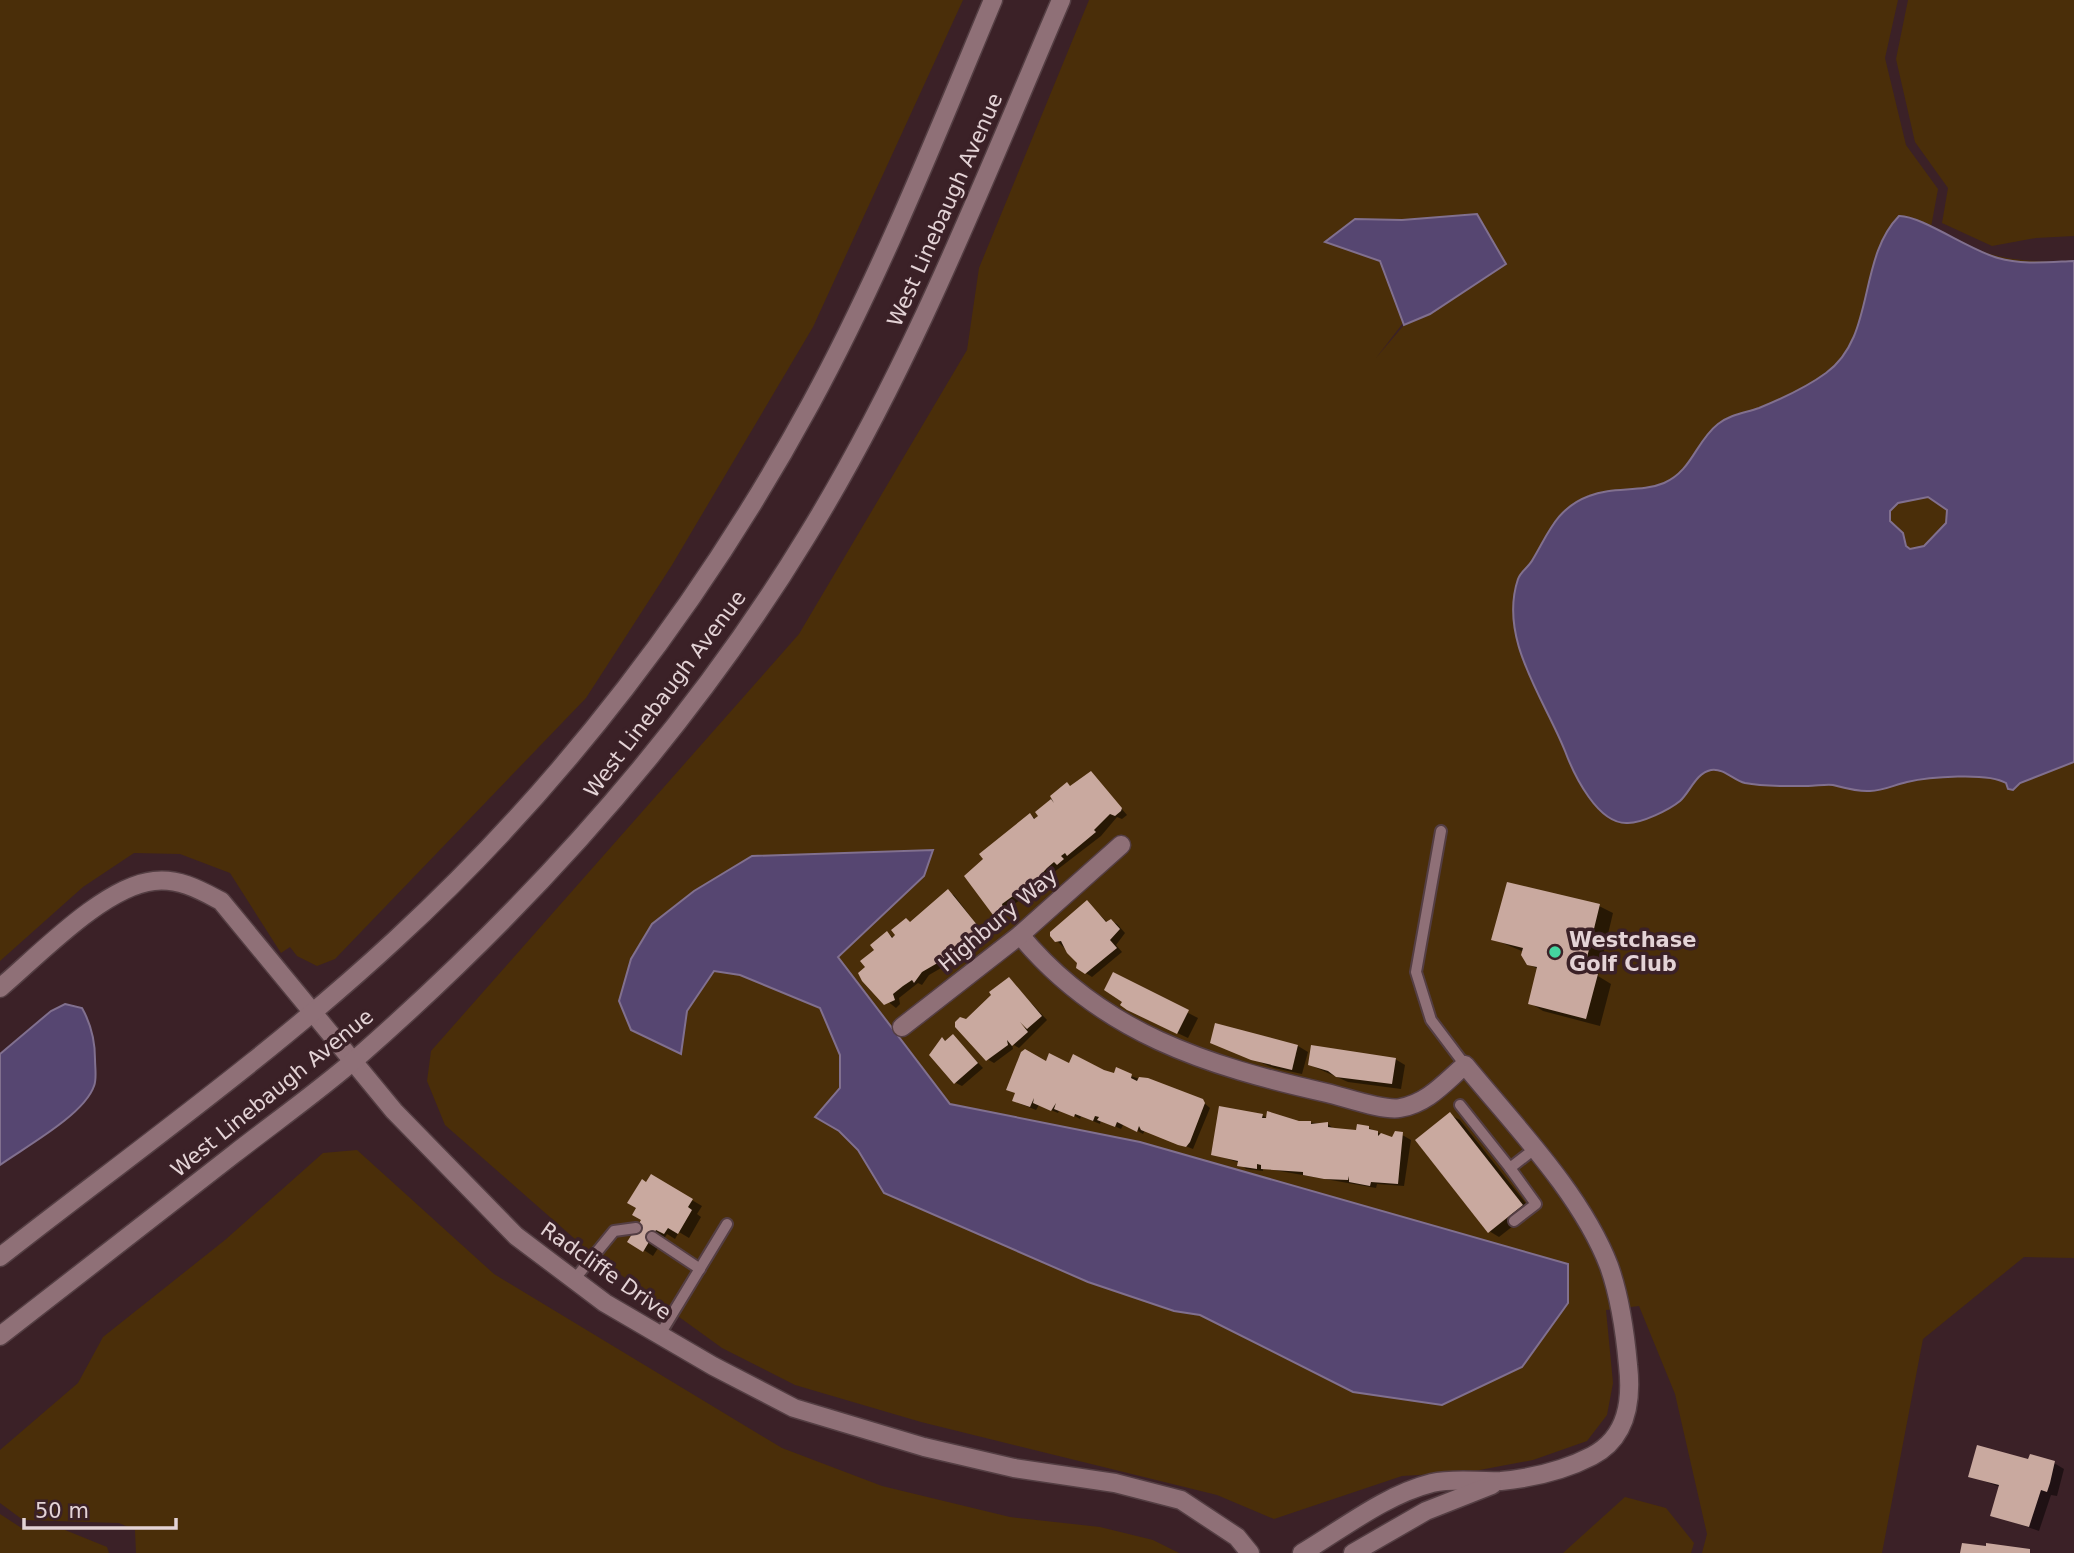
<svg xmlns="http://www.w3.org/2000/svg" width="2074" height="1553" viewBox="0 0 2074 1553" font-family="'DejaVu Sans',sans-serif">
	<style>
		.green { fill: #4a2e09; fill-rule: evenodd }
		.water { fill: #564671; stroke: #81708f; stroke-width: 2; fill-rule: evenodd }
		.shadow { fill: #0007; fill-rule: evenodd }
		.building { fill: #c9a99f }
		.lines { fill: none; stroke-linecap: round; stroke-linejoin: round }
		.lane-casing { stroke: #543e43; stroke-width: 14 }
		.street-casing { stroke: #543e43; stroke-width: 21 }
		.secondary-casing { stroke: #543e43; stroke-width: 21 }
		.lane { stroke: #8f7077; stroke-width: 10 }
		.street { stroke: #8f7077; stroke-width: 18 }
		.secondary { stroke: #8f7077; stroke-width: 18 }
		.poi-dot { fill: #45d49f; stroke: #3b2127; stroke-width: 2.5 }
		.labels { text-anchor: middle; stroke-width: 7; stroke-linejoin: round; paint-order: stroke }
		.street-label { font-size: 21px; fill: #e4d3d6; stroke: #3b2127 }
		.poi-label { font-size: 21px; font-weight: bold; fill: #e4d3d6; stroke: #3b2127; text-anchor: start }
	</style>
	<rect width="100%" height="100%" fill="#3b2127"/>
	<g class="green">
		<polygon points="0,0 963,0 813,327 672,565 586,698 335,959 317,966 297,956 290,947 281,953 230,873 180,854 134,853 83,887 0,961"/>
		<path d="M1089,0H1898L1885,58L1906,145L1938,189L1931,227C1984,258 2013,263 2074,261V1258L2024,1257L1923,1339L1882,1553H1702L1707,1534L1675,1394L1639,1306L1606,1310L1613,1383L1607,1415L1587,1441L1533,1460L1469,1472L1402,1476L1274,1519L1217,1495L921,1422L795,1385L722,1348L592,1254L445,1125L427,1081L431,1051L799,634L967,350L979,268ZM1355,219L1402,220L1506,264L1430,314L1404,325L1376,358L1403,323L1380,260L1325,241Z"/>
		<polygon points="1908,0 2074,0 2074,236 2036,238 1992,246 1942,223 1948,188 1915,142 1896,59"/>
		<polygon points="357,1150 494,1274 782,1448 882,1486 1010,1517 1100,1527 1153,1540 1179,1553 136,1553 135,1530 119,1523 23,1520 0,1503 0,1450 78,1383 103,1337 225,1240 323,1153"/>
		<polygon points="1625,1497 1666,1508 1694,1543 1691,1553 1563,1553"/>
		<polygon points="0,1514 23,1529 65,1530 107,1547 109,1553 0,1553"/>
	</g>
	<g class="water">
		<polygon points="1477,214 1506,264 1430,314 1404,325 1380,261 1325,242 1355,219 1402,220"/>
		<path d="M1899,216C1920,215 1971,251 1998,258C2022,265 2049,262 2074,261V762L2020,783L2013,790L2008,789L2006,783C1988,772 1928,777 1907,782C1894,785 1883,791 1870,791C1858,792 1845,788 1833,785C1826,784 1816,786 1808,786C1788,786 1765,787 1745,783C1733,780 1724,768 1711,770C1696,773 1690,792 1680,801C1669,810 1642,823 1628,823C1598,825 1574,775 1565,751C1544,698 1498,639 1518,579C1521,571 1529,567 1533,559C1549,532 1557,508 1589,496C1613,486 1640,493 1664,483C1692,471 1696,441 1718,424C1731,414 1745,413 1759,408C1781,399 1807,387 1826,373C1876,337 1857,259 1899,216ZM1928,497L1947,510L1946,523L1924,546L1910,549L1906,546L1903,533L1890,521V511L1898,503Z"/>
		<polygon points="933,850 924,876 838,957 950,1104 1140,1142 1568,1264 1568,1303 1522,1367 1442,1405 1353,1392 1200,1315 1174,1311 1088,1282 884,1193 858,1150 839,1131 815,1117 840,1088 840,1055 820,1008 740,975 714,971 687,1011 681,1054 631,1030 619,1001 631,959 652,924 694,891 752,856"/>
		<path d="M65,1004L82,1008C91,1024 95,1041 95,1059C95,1068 97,1079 94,1086C84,1115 25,1147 0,1165V1054L51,1011Z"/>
	</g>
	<g class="shadow">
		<polygon points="1091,773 1127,815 1122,819 1117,817 1101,836 1036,886 1039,888 1008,908 1009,914 1001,917 994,914 1030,815 1036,819 1041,816 1037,812 1067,784 1072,787"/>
		<polygon points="948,892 954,895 984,934 956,953 959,956 948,964 929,975 922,985 918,983 899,998 900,1004 896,1008 867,985 868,967 887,933 894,938"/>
		<polygon points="1087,902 1108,923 1111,921 1117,924 1125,933 1116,945 1122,952 1092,977 1078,968 1079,962 1056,940"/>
		<polygon points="1599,906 1613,913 1598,976 1611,984 1600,1026 1543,1011 1530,1003 1538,969 1528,964 1524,952 1493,939"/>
		<polygon points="1114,975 1198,1018 1188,1038 1139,1015 1124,1001"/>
		<path d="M1009,979L1047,1020L1019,1048L1012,1044L1013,1049L994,1063L987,1059ZM1023,1022L1028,1028L1016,1027Z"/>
		<polygon points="953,1036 983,1068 962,1086 956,1083 937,1045"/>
		<polygon points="1212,1042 1298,1046 1308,1052 1302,1074 1274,1068"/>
		<polygon points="1395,1059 1405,1065 1401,1089 1348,1082 1310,1065"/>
		<polygon points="1047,1063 1131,1076 1202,1101 1210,1108 1193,1149 1145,1130 1143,1134 1124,1123 1121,1129 1101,1120 1100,1124 1081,1116 1080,1119 1060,1108 1058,1113 1039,1105 1036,1110 1021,1104"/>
		<polygon points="1262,1115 1268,1119 1328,1124 1334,1129 1357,1132 1369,1128 1393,1140 1396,1133 1404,1136 1411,1140 1404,1186 1377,1184 1376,1188 1263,1168 1263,1171 1246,1169 1240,1163 1213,1154"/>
		<polygon points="1450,1115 1460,1120 1532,1211 1499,1237 1489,1231"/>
		<polygon points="651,1176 702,1206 697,1214 701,1217 689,1238 679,1232 675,1239 667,1234 653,1256 630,1241 643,1220 646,1184"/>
		<polygon points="2030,1461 2054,1463 2064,1469 2057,1496 2051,1495 2039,1531 1992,1515 2000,1487 1970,1476"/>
	</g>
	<g class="building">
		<polygon points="1091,771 1122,808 1121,811 1115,816 1110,814 1094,830 1096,832 1067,856 1065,853 1061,856 1064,859 1057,865 1054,862 1047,868 1024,893 1013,896 1002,904 1004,911 998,915 993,915 964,876 983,859 979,854 1030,813 1034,819 1038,816 1035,812 1051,799 1054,803 1050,796 1067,782 1070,786"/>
		<polygon points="1507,882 1600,904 1584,970 1598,974 1586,1019 1528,1004 1537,967 1527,965 1521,955 1523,948 1491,940"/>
		<polygon points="948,889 978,926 978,931 951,949 953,951 941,961 922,972 914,983 912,980 903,986 893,994 895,1000 884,1005 862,981 858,973 865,967 860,961 874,950 870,945 887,931 892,938 895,935 891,930 906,918 910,922"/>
		<polygon points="1087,900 1106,922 1111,919 1120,929 1110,940 1117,948 1085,974 1076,968 1077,963 1067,953 1061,941 1055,942 1050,936 1050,932"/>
		<polygon points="1113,972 1189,1010 1177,1034 1127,1010 1120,1005 1122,1002 1104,990"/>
		<polygon points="1009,977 1042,1016 1027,1029 1020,1022 1028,1032 1012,1046 1007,1040 1008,1045 986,1061 955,1027 955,1022 960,1017 966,1019 991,995 989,992"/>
		<polygon points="1215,1023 1298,1045 1292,1070 1251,1060 1210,1043"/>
		<polygon points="953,1034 978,1063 954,1084 929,1055 942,1037 945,1041"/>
		<polygon points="1311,1045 1396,1058 1392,1084 1336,1077 1328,1071 1308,1065"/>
		<polygon points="1025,1049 1046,1061 1049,1053 1069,1063 1073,1054 1104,1070 1114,1073 1116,1067 1132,1074 1131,1078 1137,1081 1139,1077 1148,1078 1203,1099 1205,1103 1190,1142 1186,1147 1178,1145 1141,1130 1139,1126 1137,1132 1117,1122 1115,1127 1097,1120 1099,1117 1095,1116 1093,1121 1075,1114 1074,1117 1054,1109 1056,1103 1051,1111 1033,1103 1034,1098 1030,1107 1012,1101 1015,1093 1006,1090 1021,1052"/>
		<polygon points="1219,1106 1263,1114 1262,1118 1266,1118 1267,1111 1299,1121 1311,1121 1311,1124 1328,1122 1328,1127 1335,1128 1356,1130 1357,1124 1369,1126 1369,1129 1378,1131 1378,1136 1381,1133 1392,1137 1395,1131 1403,1132 1398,1184 1371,1182 1370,1186 1349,1182 1349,1176 1348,1180 1324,1179 1303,1175 1303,1172 1261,1169 1261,1165 1257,1164 1257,1169 1237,1166 1238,1161 1211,1155"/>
		<polygon points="1450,1112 1523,1205 1488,1233 1415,1140"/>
		<polygon points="651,1174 693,1199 688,1207 692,1210 678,1234 668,1228 664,1234 656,1230 643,1252 627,1242 641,1220 632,1215 636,1208 627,1203 642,1179 646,1182"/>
		<polygon points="1977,1445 2028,1459 2030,1454 2055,1461 2050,1483 2047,1492 2041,1490 2029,1527 1990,1516 1999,1485 1968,1477"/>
		<polygon points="1962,1543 1986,1546 1986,1543 2030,1549 2030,1553 1960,1553"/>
	</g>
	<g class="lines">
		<g class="lane-casing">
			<g id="lane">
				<polyline points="1441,831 1416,972 1431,1020 1465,1065"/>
				<polyline points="1460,1105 1510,1168 1533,1150"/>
				<polyline points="1510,1168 1536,1204 1514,1221"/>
				<polyline points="652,1237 700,1269"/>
				<polyline points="573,1281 614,1231 636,1228"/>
				<polyline points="659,1336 727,1224"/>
			</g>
		</g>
		<g class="street-casing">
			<g id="street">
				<path d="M1020,935C1101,1033 1207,1066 1327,1093C1345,1097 1383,1111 1400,1108C1428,1103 1444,1083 1465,1065C1514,1125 1581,1193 1609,1266C1620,1297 1625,1332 1628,1365C1632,1400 1628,1437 1592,1456C1565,1470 1531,1478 1501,1481C1479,1482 1454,1478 1432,1483C1385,1495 1344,1528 1302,1553"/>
				<path d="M0,988C38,956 104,886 154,881C179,878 200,890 221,901L394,1111L516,1236L605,1303L713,1366L794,1408L924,1447L1014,1468L1115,1483L1181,1500L1237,1537L1250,1553"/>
				<polyline points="902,1027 1020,935 1121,845"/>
				<polyline points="1353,1553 1426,1511 1492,1485"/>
			</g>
		</g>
		<g class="secondary-casing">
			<g id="secondary">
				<path d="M0,1257C133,1153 272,1054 396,939C562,786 703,602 811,403C881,274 936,136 993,0"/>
				<path d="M0,1336C78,1275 156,1215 234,1154C275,1122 319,1091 358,1057C531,905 687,733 807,536C911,367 983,182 1061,0"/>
			</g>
		</g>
		<use href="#lane" class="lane"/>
		<use href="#street" class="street"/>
		<use href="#secondary" class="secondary"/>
	</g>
	<circle class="poi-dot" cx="1555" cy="952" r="7"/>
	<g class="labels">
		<g class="street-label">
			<text transform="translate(945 210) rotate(-66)" y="7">West Linebaugh Avenue</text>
			<text transform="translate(665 694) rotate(-53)" y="7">West Linebaugh Avenue</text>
			<text transform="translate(998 920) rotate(-40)" y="7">Highbury Way</text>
			<text transform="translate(272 1093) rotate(-39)" y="7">West Linebaugh Avenue</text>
			<text transform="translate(606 1271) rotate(35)" y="7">Radcliffe Drive</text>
		</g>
		<g class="poi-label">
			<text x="1569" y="947">Westchase<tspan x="1569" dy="24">Golf Club</tspan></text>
		</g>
	</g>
	<path d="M24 1518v10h152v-10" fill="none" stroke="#e4d3d6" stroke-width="3.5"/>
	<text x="35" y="1518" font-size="21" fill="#e4d3d6" stroke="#3b2127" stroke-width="5" paint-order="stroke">50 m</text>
</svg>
